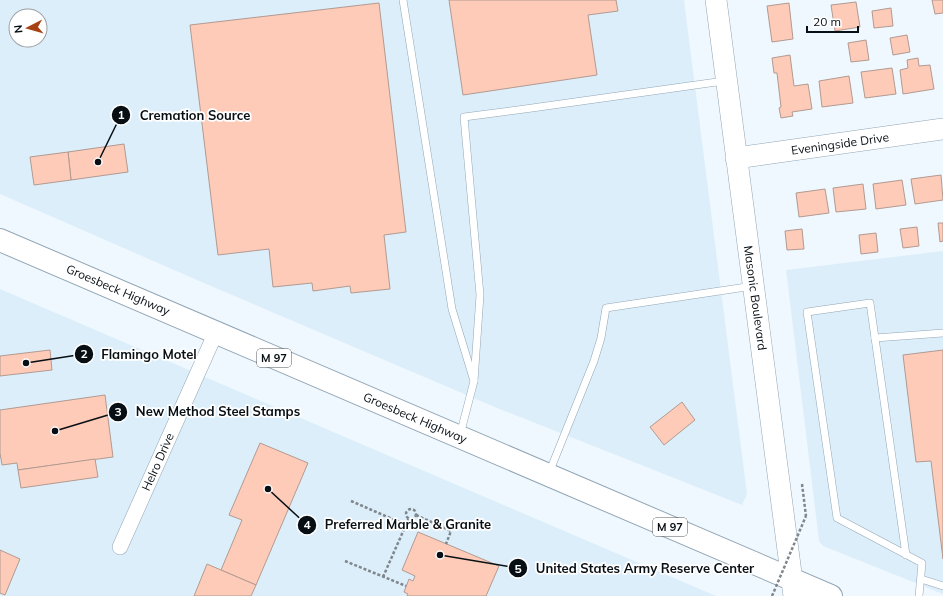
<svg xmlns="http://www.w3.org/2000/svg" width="943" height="596" viewBox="0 0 943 596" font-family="Mulish,sans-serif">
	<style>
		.built { fill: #ddeefb; fill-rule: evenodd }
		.building { fill: #fdcbb8; stroke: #b29a91 }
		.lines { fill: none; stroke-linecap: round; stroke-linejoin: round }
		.lane-casing { stroke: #92a6b5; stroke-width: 8 }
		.street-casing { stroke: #92a6b5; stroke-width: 16 }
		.secondary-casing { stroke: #92a6b5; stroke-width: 22 }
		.primary-casing { stroke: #92a6b5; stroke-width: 24 }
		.path { stroke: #7f868c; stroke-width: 2.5; stroke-dasharray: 3 2; stroke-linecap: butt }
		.lane { stroke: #fff; stroke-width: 7 }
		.street { stroke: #fff; stroke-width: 15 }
		.secondary { stroke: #fff; stroke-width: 21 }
		.primary { stroke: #fff; stroke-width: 22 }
		.path-bridge { stroke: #7f868c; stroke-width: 2.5; stroke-dasharray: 3 2; stroke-linecap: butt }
		.labels { text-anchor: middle; stroke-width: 3.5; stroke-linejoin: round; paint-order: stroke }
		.shield { fill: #fff; stroke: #52575a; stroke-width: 1 }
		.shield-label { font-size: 11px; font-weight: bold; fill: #080f14 }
		.street-label { font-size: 12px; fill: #080f14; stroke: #fff }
		.leader { fill: none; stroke: #080f14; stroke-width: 1.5 }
		.callout-dot { fill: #080f14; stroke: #fff; stroke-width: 1.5 }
		.mark-label { font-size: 12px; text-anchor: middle; font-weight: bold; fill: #fff }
		.callout-label { font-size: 13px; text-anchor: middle; font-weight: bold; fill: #080f14; stroke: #fff; stroke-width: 3.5; stroke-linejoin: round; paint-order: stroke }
	</style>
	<rect width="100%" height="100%" fill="#f0f8ff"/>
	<g class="built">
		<path d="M0,0H684L747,494L742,505L497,408L199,281L0,194ZM16,16H40V40H16Z"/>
		<polygon points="943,251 943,594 823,546 819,541 786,270"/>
		<polygon points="0,289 716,596 0,596"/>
	</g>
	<g class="building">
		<polygon points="449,0 616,0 618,11 588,15 597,75 463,95"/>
		<polygon points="932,0 943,0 943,13 935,14"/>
		<polygon points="856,2 860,27 835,31 831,5"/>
		<polygon points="379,3 406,232 384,235 390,289 351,293 350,286 313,291 312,283 273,287 269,249 218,255 190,25"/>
		<polygon points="789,3 793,39 772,42 767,6"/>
		<polygon points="891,8 893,26 874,28 872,11"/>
		<polygon points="907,35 910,52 893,55 890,38"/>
		<polygon points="866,40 869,60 851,62 848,43"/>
		<polygon points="790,55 794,86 808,84 812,109 792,112 793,116 781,118 779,108 781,107 777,73 774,73 772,58"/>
		<polygon points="918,58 919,66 930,65 934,89 903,94 900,70 908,68 907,60"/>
		<polygon points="892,68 896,94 865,98 861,72"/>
		<polygon points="849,76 853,103 822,107 819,81"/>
		<polygon points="124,144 128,172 71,180 68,152"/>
		<polygon points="68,152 71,180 34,185 30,157"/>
		<polygon points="941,175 943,200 915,204 911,179"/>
		<polygon points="902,180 906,205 876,209 873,184"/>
		<polygon points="863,184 866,209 836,212 833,188"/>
		<polygon points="825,189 829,213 799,217 796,193"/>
		<polygon points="938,223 943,223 943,241 940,242"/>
		<polygon points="917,227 919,246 903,248 900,229"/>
		<polygon points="802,229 804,249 787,250 785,231"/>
		<polygon points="876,233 878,252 861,254 859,235"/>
		<polygon points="50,350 52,370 0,376 0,356"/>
		<polygon points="943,350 943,559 931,461 916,462 903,355"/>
		<polygon points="105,395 113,457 18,470 17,463 2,465 0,453 0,410"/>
		<polygon points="682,402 695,420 664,445 650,427"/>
		<polygon points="260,443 308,463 256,585 221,570 242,520 229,515"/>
		<polygon points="95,459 98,477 21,488 18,470"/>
		<polygon points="418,532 499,566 486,596 407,596 408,594 404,592 409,579 413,581 415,576 402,570"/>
		<polygon points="0,550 20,559 5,595 0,593"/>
		<polygon points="207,564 256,585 251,596 194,596"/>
	</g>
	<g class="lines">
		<g class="lane-casing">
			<g id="lane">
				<polyline points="403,0 452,309 474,381 460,435"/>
				<polyline points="875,338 943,333"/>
				<polyline points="474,381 480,295 464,117 532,108 724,81"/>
				<polyline points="549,473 594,361 601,338 606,308 753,286"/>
				<polyline points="906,555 870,303 807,312 837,518 922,563 919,596"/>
				<polyline points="921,579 943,586"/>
			</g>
		</g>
		<g class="street-casing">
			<polyline id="street" points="120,547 216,332"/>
		</g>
		<g class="secondary-casing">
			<g id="secondary">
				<polyline points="716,0 794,596"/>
				<polyline points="736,158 943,129"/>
			</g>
		</g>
		<g class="primary-casing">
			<polyline id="primary" points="0,240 831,596"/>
		</g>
		<g class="path">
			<polyline points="802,484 806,516"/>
			<polyline points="351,501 406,525"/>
			<circle cx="411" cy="514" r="5"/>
			<polyline points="416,515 451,531 446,544"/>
			<polyline points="345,561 406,586"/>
			<polyline points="383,577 409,518"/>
		</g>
		<use href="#lane" class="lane"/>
		<use href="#street" class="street"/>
		<use href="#secondary" class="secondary"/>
		<use href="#primary" class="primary"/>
		<polyline class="path-bridge" points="772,596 806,516"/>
	</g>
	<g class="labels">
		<g class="shield">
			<rect x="257" y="349" width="34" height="18" rx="3"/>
			<rect x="653" y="518" width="34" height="18" rx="3"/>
		</g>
		<g class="shield-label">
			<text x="274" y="362">M 97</text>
			<text x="670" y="531">M 97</text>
		</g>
		<g class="street-label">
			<text transform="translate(840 144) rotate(-8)" y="4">Eveningside Drive</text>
			<text transform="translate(118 290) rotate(23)" y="4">Groesbeck Highway</text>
			<text transform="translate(755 298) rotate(82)" y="4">Masonic Boulevard</text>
			<text transform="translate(415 418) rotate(23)" y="4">Groesbeck Highway</text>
			<text transform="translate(158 462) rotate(-66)" y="4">Helro Drive</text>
		</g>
	</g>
	<path class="leader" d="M98 162L121 115M26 363L84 354M55 431L118 412M268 489L307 525M440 555L518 568"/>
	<g class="callout-dot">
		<circle cx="98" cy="162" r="4"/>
		<circle cx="26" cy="363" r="4"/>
		<circle cx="55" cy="431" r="4"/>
		<circle cx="268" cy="489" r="4"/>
		<circle cx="440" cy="555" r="4"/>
		<circle cx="121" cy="115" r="10"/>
		<circle cx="84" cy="354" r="10"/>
		<circle cx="118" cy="412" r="10"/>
		<circle cx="307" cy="525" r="10"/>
		<circle cx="518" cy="568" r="10"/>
	</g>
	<g class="mark-label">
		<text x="121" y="119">1</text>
		<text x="84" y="358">2</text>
		<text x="118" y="416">3</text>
		<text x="307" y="529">4</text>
		<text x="518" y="573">5</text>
	</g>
	<g class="callout-label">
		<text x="195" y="120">Cremation Source</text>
		<text x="149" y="359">Flamingo Motel</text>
		<text x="218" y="416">New Method Steel Stamps</text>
		<text x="408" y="529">Preferred Marble &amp; Granite</text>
		<text x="645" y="573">United States Army Reserve Center</text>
	</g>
	<g transform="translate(28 28) rotate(264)"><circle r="19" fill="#ffffff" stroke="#9c9fa1"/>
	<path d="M0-3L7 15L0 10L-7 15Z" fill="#a74313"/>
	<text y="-6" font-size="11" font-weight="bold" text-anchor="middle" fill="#080f14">N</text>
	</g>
	<path d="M807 26v6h51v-6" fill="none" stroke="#080f14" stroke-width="2"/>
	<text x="813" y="26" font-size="12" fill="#080f14" stroke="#ffffff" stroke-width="3" paint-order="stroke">20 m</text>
</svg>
